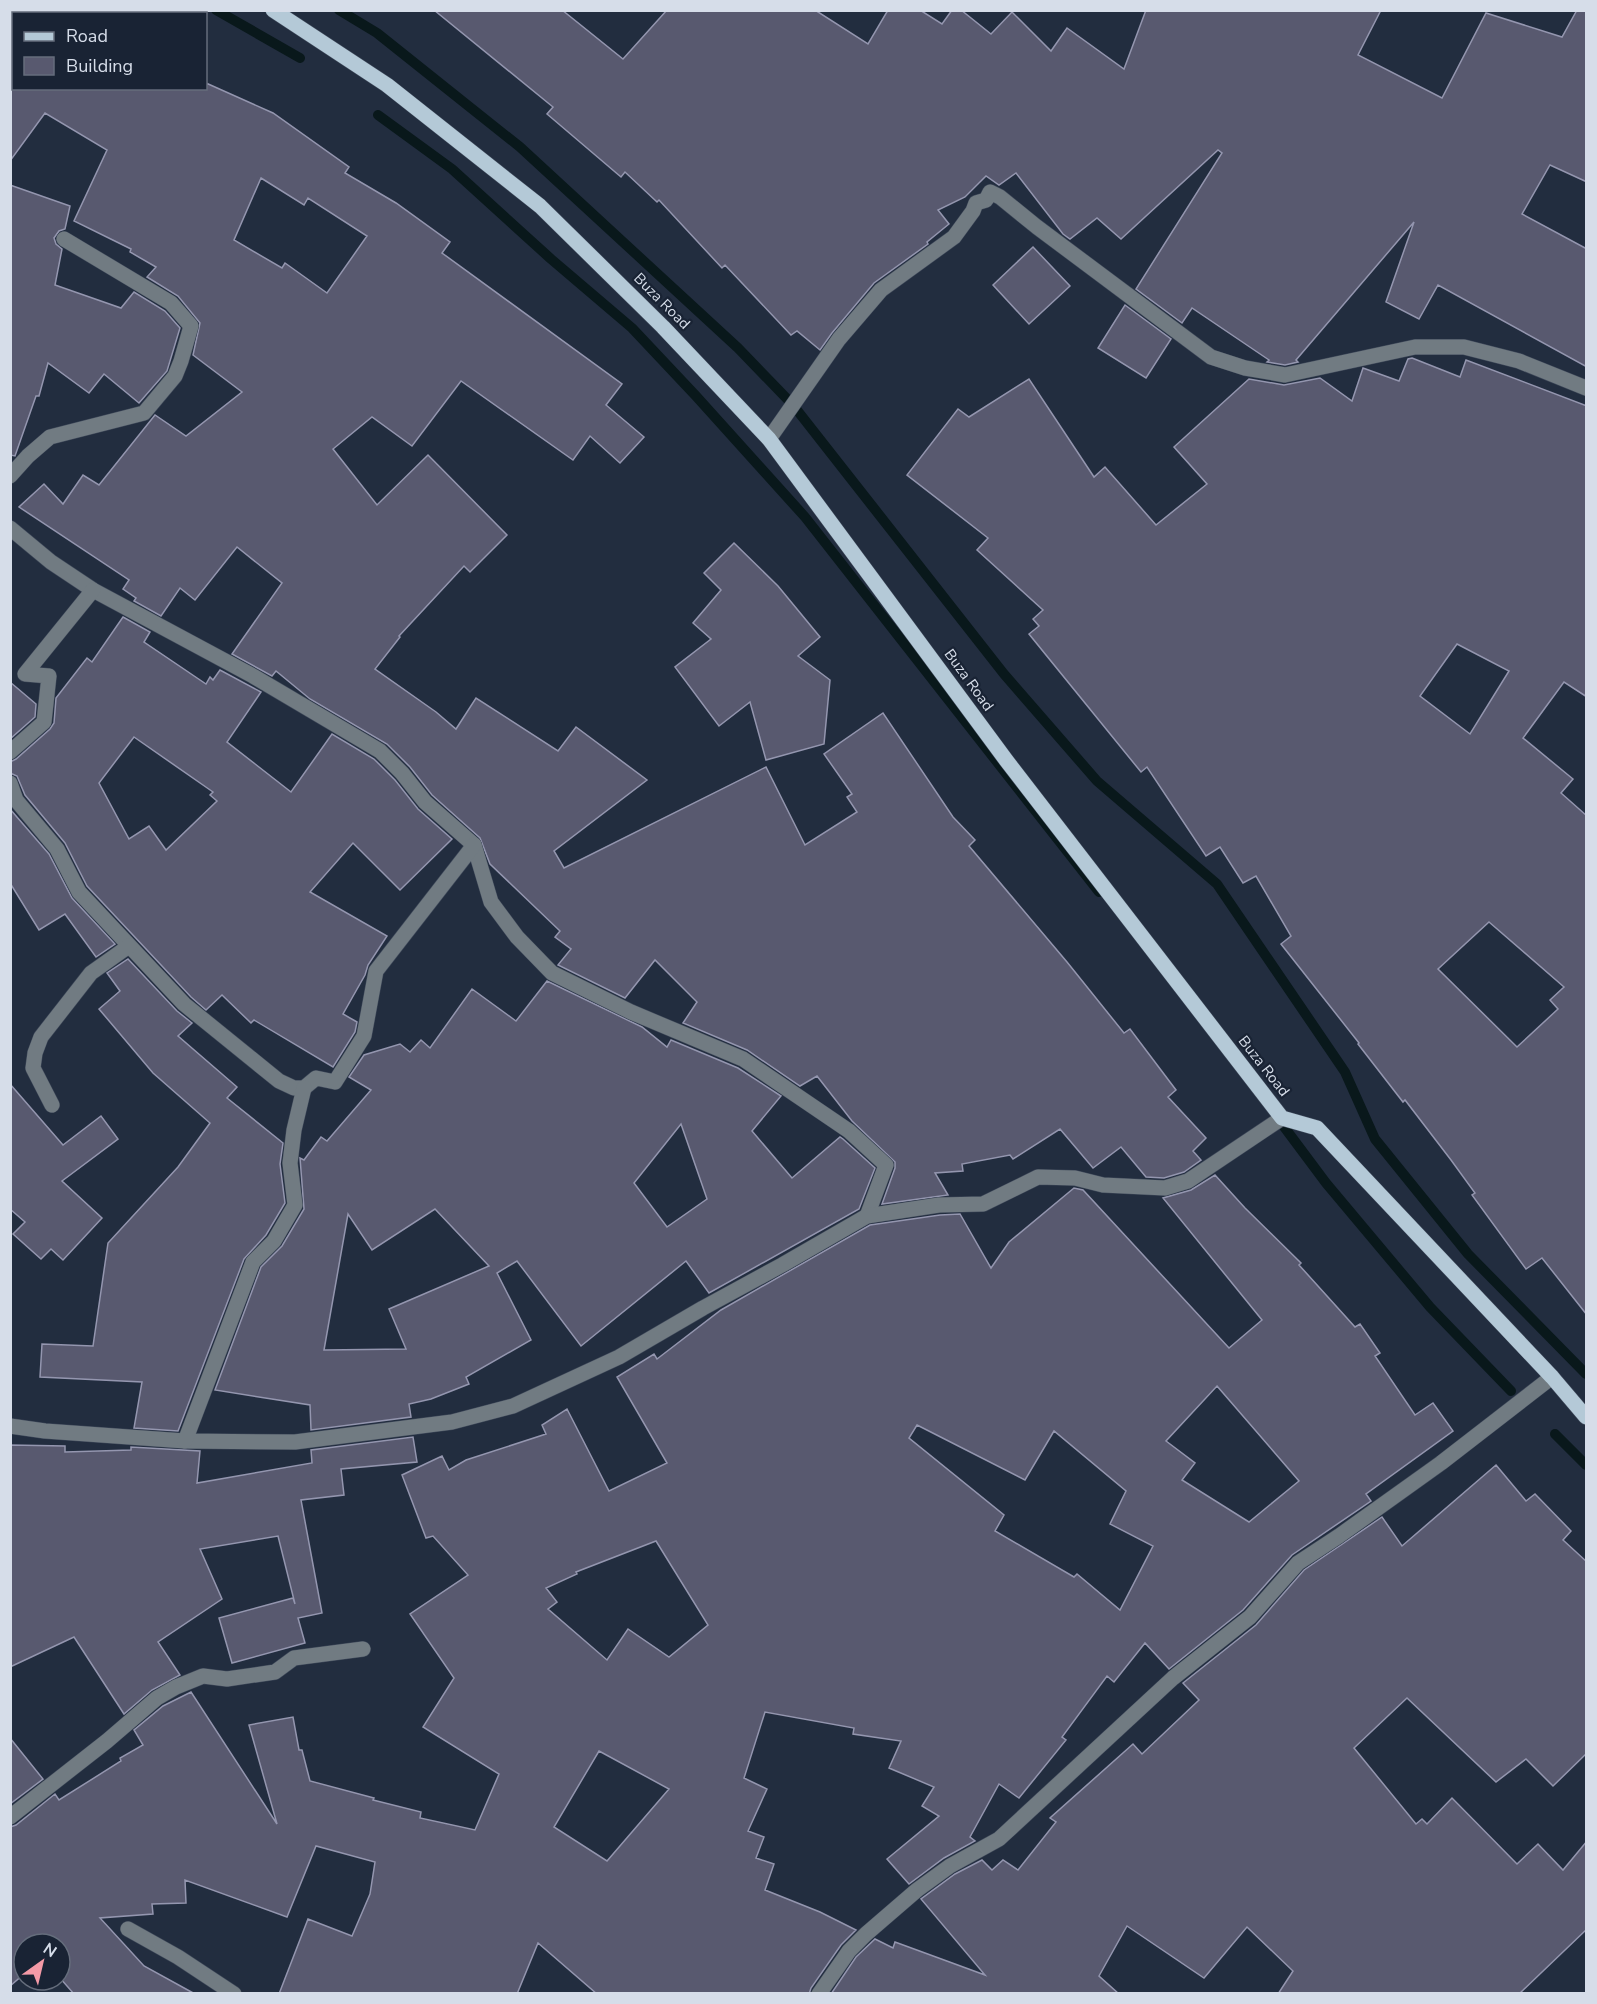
<svg xmlns="http://www.w3.org/2000/svg" width="1597" height="2004" viewBox="0 0 1597 2004" font-family="'Nunito Sans',sans-serif">
	<style>
		.lines { fill: none; stroke-linecap: round; stroke-linejoin: round }
		.stream { stroke: #09181b; stroke-width: 10 }
		.building { fill: #58596f; stroke: #9496af; stroke-width: 1.5; fill-rule: evenodd }
		.minor-casing { stroke: #3f495a; stroke-width: 16 }
		.major-casing { stroke: #3f495a; stroke-width: 16 }
		.minor { stroke: #717b82; stroke-width: 15 }
		.major { stroke: #b4c9d7; stroke-width: 15 }
		.labels { text-anchor: middle; stroke-width: 4.5; stroke-linejoin: round; paint-order: stroke }
		.street-label { font-size: 15px; fill: #d6dde9; stroke: #192334 }
	</style>
	<rect width="100%" height="100%" fill="#222d3f"/>
	<g class="lines">
		<g class="stream">
			<polyline points="216,10 300,58"/>
			<polyline points="339,10 377,33 520,147 738,348 793,405 1004,674 1097,781 1217,884 1345,1072 1375,1139 1468,1254 1586,1374"/>
			<polyline points="378,115 452,169 551,259 632,328 696,396 805,517 1099,892"/>
			<polyline points="1276,1116 1326,1183 1430,1307 1511,1391"/>
			<polyline points="1555,1434 1586,1465"/>
		</g>
	</g>
	<g class="building">
		<polygon points="434,10 562,10 623,59 667,10 815,10 868,44 888,10 920,10 942,24 952,10 961,10 991,34 1012,12 1051,51 1067,28 1124,69 1146,10 1381,10 1358,55 1442,98 1486,13 1562,37 1577,10 1587,10 1587,182 1550,165 1522,214 1587,249 1587,367 1438,285 1419,319 1386,302 1414,222 1296,360 1298,362 1285,365 1267,362 1269,360 1192,308 1182,323 1136,289 1222,153 1218,150 1121,239 1097,218 1070,239 1063,234 1016,173 999,185 986,176 965,197 938,210 949,224 927,242 928,244 874,283 832,333 820,350 797,331 791,335 725,265 722,268 659,200 657,202 625,172 621,177 547,114 553,107"/>
		<path d="M206,83L273,113L349,167L345,173L396,203L450,242L442,253L622,384L606,405L644,437L620,463L590,436L573,460L461,381L412,446L372,417L333,449L377,505L428,455L507,535L470,572L464,566L399,636L400,637L375,669L436,712L456,729L476,698L558,751L576,727L647,780L554,851L564,868L766,767L805,845L857,812L847,797L852,794L824,754L883,713L953,817L975,840L969,846L1067,962L1124,1033L1130,1029L1176,1090L1168,1097L1206,1138L1193,1151L1201,1160L1184,1172L1164,1178L1146,1177L1121,1147L1093,1168L1060,1129L1013,1159L1010,1155L962,1164L963,1171L935,1173L948,1195L882,1204L895,1168V1162L852,1121L817,1076L800,1086L747,1050L683,1023L697,1002L655,960L625,998L558,965L571,949L555,937L560,931L490,864L480,838L432,795L410,767L387,744L310,699L276,671L272,676L232,654L282,583L237,547L195,600L180,588L161,616L134,601L136,598L123,589L129,580L19,507L44,484L63,504L83,475L99,485L155,415L186,436L242,392L193,355L200,323L178,296L147,277L156,267L130,252L131,249L74,221L107,150L45,113L10,161V88H206ZM261,178L304,205L308,198L367,236L327,293L285,263L282,268L234,240Z"/>
		<polygon points="10,185 70,206 65,229 59,231 54,238 56,244 62,249 55,285 121,308 134,292 165,311 180,328 167,371 139,403 104,374 89,393 48,363 39,396 36,396 15,456 10,455"/>
		<polygon points="1033,247 1070,286 1029,324 993,285"/>
		<polygon points="1125,305 1171,339 1146,378 1098,348"/>
		<path d="M1412,358L1460,377L1466,360L1587,406V697L1564,682L1523,738L1573,779L1561,793L1587,816V1315L1542,1258L1526,1269L1472,1195L1475,1193L1451,1160L1405,1100L1403,1102L1358,1044L1359,1043L1281,944L1291,936L1256,876L1243,883L1220,847L1206,856L1147,767L1141,772L1029,634L1039,626L1033,619L1043,610L977,550L988,538L907,475L958,409L969,417L1029,379L1094,477L1105,467L1156,525L1207,484L1174,447L1249,379L1284,385L1320,378L1352,401L1363,368L1399,381L1408,359ZM1457,644L1509,671L1470,734L1420,696ZM1489,922L1564,987L1550,1000L1558,1009L1517,1047L1438,969Z"/>
		<polygon points="734,543 778,586 820,637 798,656 830,680 824,744 766,760 750,702 719,726 675,667 711,639 693,623 721,590 704,573"/>
		<path d="M123,617L150,632L144,642L206,684L210,677L213,680L220,670L261,692L227,742L291,792L332,734L374,759L395,780L418,809L452,839L400,890L353,843L310,892L387,936L368,965L365,975L343,1014L357,1022L355,1032L333,1067L254,1020L251,1023L222,995L206,1010L191,997L87,886L65,843L25,795L17,776L10,773V762L16,759L50,729L54,723L56,698L87,658L92,662ZM134,737L213,792L210,795L217,801L166,850L149,826L129,839L99,783Z"/>
		<polygon points="10,682 36,704 35,717 10,739"/>
		<polygon points="10,809 49,854 72,898 115,944 96,957 65,914 39,930 10,883"/>
		<polygon points="128,959 177,1011 192,1023 178,1036 237,1087 227,1098 283,1143 280,1164 285,1203 266,1235 244,1259 178,1431 134,1428 142,1382 40,1377 42,1344 93,1346 108,1243 178,1167 210,1123 153,1073 99,1009 120,991 107,973"/>
		<path d="M547,981L642,1027L667,1047L671,1040L738,1068L781,1096L752,1131L792,1178L840,1137L843,1139L875,1168L859,1209L709,1293L686,1261L581,1346L517,1261L497,1273L531,1340L466,1377L469,1384L431,1399L409,1404L411,1417L311,1430L310,1405L215,1390L261,1267L282,1246L304,1209L300,1158L304,1160L321,1137L327,1141L371,1090L349,1077L364,1055L400,1044L410,1052L421,1040L430,1048L472,989L516,1021ZM681,1124L707,1199L667,1227L634,1183ZM435,1209L489,1266L389,1309L406,1349L324,1350L348,1214L372,1250Z"/>
		<polygon points="10,1084 63,1145 101,1116 118,1139 62,1181 102,1218 63,1260 51,1249 41,1259 13,1234 25,1222 10,1209"/>
		<path d="M1215,1175L1245,1208L1301,1263L1299,1265L1355,1327L1360,1324L1380,1353L1375,1356L1415,1415L1433,1403L1453,1431L1366,1494L1371,1501L1292,1555L1243,1610L1169,1669L1145,1643L1114,1682L1107,1676L1062,1737L1066,1740L1019,1798L999,1784L970,1837L975,1841L944,1858L909,1884L887,1859L939,1816L922,1806L934,1787L889,1768L901,1741L853,1734L854,1728L765,1712L744,1778L767,1789L748,1831L764,1837L756,1858L774,1864L765,1890L820,1912L856,1930L841,1945L811,1988L809,1994H597L538,1943L517,1994H279L308,1919L352,1936L370,1894L375,1862L316,1846L287,1917L185,1880L186,1903L152,1904L153,1914L100,1918L144,1966L195,1994H74L60,1978V1943L24,1944V1974L10,1986V1827L16,1825L55,1794L59,1800L121,1761L120,1758L143,1745L134,1730L163,1706L191,1692L277,1824L249,1725L293,1717L299,1750H302L310,1781L374,1798L373,1800L421,1812L420,1818L475,1830L499,1774L423,1727L454,1678L410,1614L468,1575L433,1536L426,1538L402,1475L442,1456L449,1470L466,1460L546,1434L542,1425L567,1409L609,1491L667,1463L617,1377L654,1354L657,1359L721,1310L870,1225L940,1215L960,1214L991,1268L1009,1242L1074,1188L1083,1190L1229,1348L1262,1320L1163,1198L1191,1190ZM1217,1386L1299,1481L1249,1522L1182,1480L1195,1463L1166,1441ZM917,1425L1025,1480L1054,1431L1126,1491L1110,1524L1153,1546L1120,1610L1077,1574L1074,1577L995,1531L1004,1515L909,1438ZM656,1541L708,1625L669,1657L628,1629L607,1660L548,1609L557,1602L546,1588L577,1574L576,1572ZM599,1751L669,1789L607,1861L554,1827Z"/>
		<polygon points="413,1437 417,1462 341,1469 344,1495 301,1500 322,1613 298,1618 305,1643 232,1663 219,1618 293,1598 295,1604 278,1536 200,1549 222,1599 158,1642 180,1675 152,1690 124,1714 74,1637 10,1667 10,1445 65,1446 65,1452 131,1450 131,1447 200,1451 197,1483 312,1463 311,1450"/>
		<polygon points="1496,1465 1526,1501 1535,1494 1571,1531 1563,1540 1587,1562 1587,1753 1553,1786 1526,1759 1496,1782 1407,1698 1354,1748 1416,1824 1422,1819 1427,1824 1452,1798 1517,1864 1538,1844 1563,1870 1587,1841 1587,1929 1519,1994 1278,1994 1293,1971 1247,1927 1204,1978 1127,1926 1099,1976 1119,1994 831,1994 856,1957 875,1939 893,1948 895,1942 985,1975 921,1899 955,1874 982,1860 992,1870 1003,1860 1018,1870 1056,1822 1050,1818 1133,1744 1142,1754 1199,1700 1183,1683 1256,1625 1304,1570 1382,1517 1402,1546"/>
		<polygon points="10,1738 43,1779 10,1804"/>
	</g>
	<g class="lines">
		<g class="minor-casing">
			<g id="minor">
				<polyline points="769,439 839,339 881,290 954,237 973,211 976,203 986,200 990,192 1000,197 1037,227 1211,357 1245,368 1285,375 1415,347 1464,347 1519,361 1586,388"/>
				<polyline points="10,476 28,456 50,437 144,413 175,376 181,361 191,326 171,303 64,239"/>
				<polyline points="10,528 51,562 93,590 253,676 380,751 402,773 425,802 474,845 491,902 517,937 552,973 631,1012 743,1059 849,1131 886,1165 867,1216"/>
				<polyline points="10,752 44,722 49,676 25,674 93,590"/>
				<polyline points="10,783 16,800 57,849 79,892 184,1004 279,1081 294,1088 304,1088 316,1078 335,1082 364,1036 376,971 474,845"/>
				<polyline points="52,1105 33,1068 35,1053 41,1037 91,973 129,946"/>
				<polyline points="10,1426 45,1431 185,1441 295,1442 452,1422 513,1406 619,1357 703,1308 782,1265 867,1216 939,1205 983,1204 1038,1177 1075,1178 1103,1185 1165,1188 1188,1181 1282,1118"/>
				<polyline points="185,1441 253,1262 274,1241 295,1205 290,1163 294,1130 304,1088"/>
				<polyline points="10,1817 107,1741 157,1698 176,1687 203,1676 227,1679 275,1672 294,1658 363,1649"/>
				<polyline points="128,1929 178,1957 234,1994"/>
				<polyline points="819,1994 849,1951 866,1934 917,1890 950,1866 999,1839 1173,1678 1250,1617 1298,1563 1339,1536 1441,1463 1552,1377"/>
			</g>
		</g>
		<g class="major-casing">
			<polyline id="major" points="273,10 387,85 540,206 663,327 769,439 1006,760 1282,1118 1317,1128 1552,1377 1586,1417"/>
		</g>
		<use href="#minor" class="minor"/>
		<use href="#major" class="major"/>
	</g>
	<g class="labels">
		<g class="street-label">
			<text transform="translate(662 301) rotate(45)" y="5">Buza Road</text>
			<text transform="translate(969 680) rotate(54)" y="5">Buza Road</text>
			<text transform="translate(1264 1066) rotate(52)" y="5">Buza Road</text>
		</g>
	</g>
	<rect width="1597" height="2004" fill="none" stroke="#d6dde9" stroke-width="24"/>
	<rect x="12" y="12" width="195" height="78" fill="#192334" stroke="#656d7c" stroke-width="1.5"/>
	<rect x="24" y="32" width="30" height="9" fill="#b4c9d7" stroke="#656d7c" stroke-width="1.5"/>
	<text x="66" y="42" font-size="18" fill="#d6dde9">Road</text>
	<rect x="24" y="57" width="30" height="18" fill="#58596f" stroke="#656d7c" stroke-width="1.5"/>
	<text x="66" y="72" font-size="18" fill="#d6dde9">Building</text>
	<g transform="translate(42 1962) rotate(34)"><circle r="28" fill="#192334" stroke="#656d7c" stroke-width="1.5"/>
	<path d="M0-4.5L10 22L0 15L-10 22Z" fill="#f49aa7"/>
	<text y="-9" font-size="16" font-weight="bold" text-anchor="middle" fill="#d6dde9">N</text>
	</g>
</svg>
